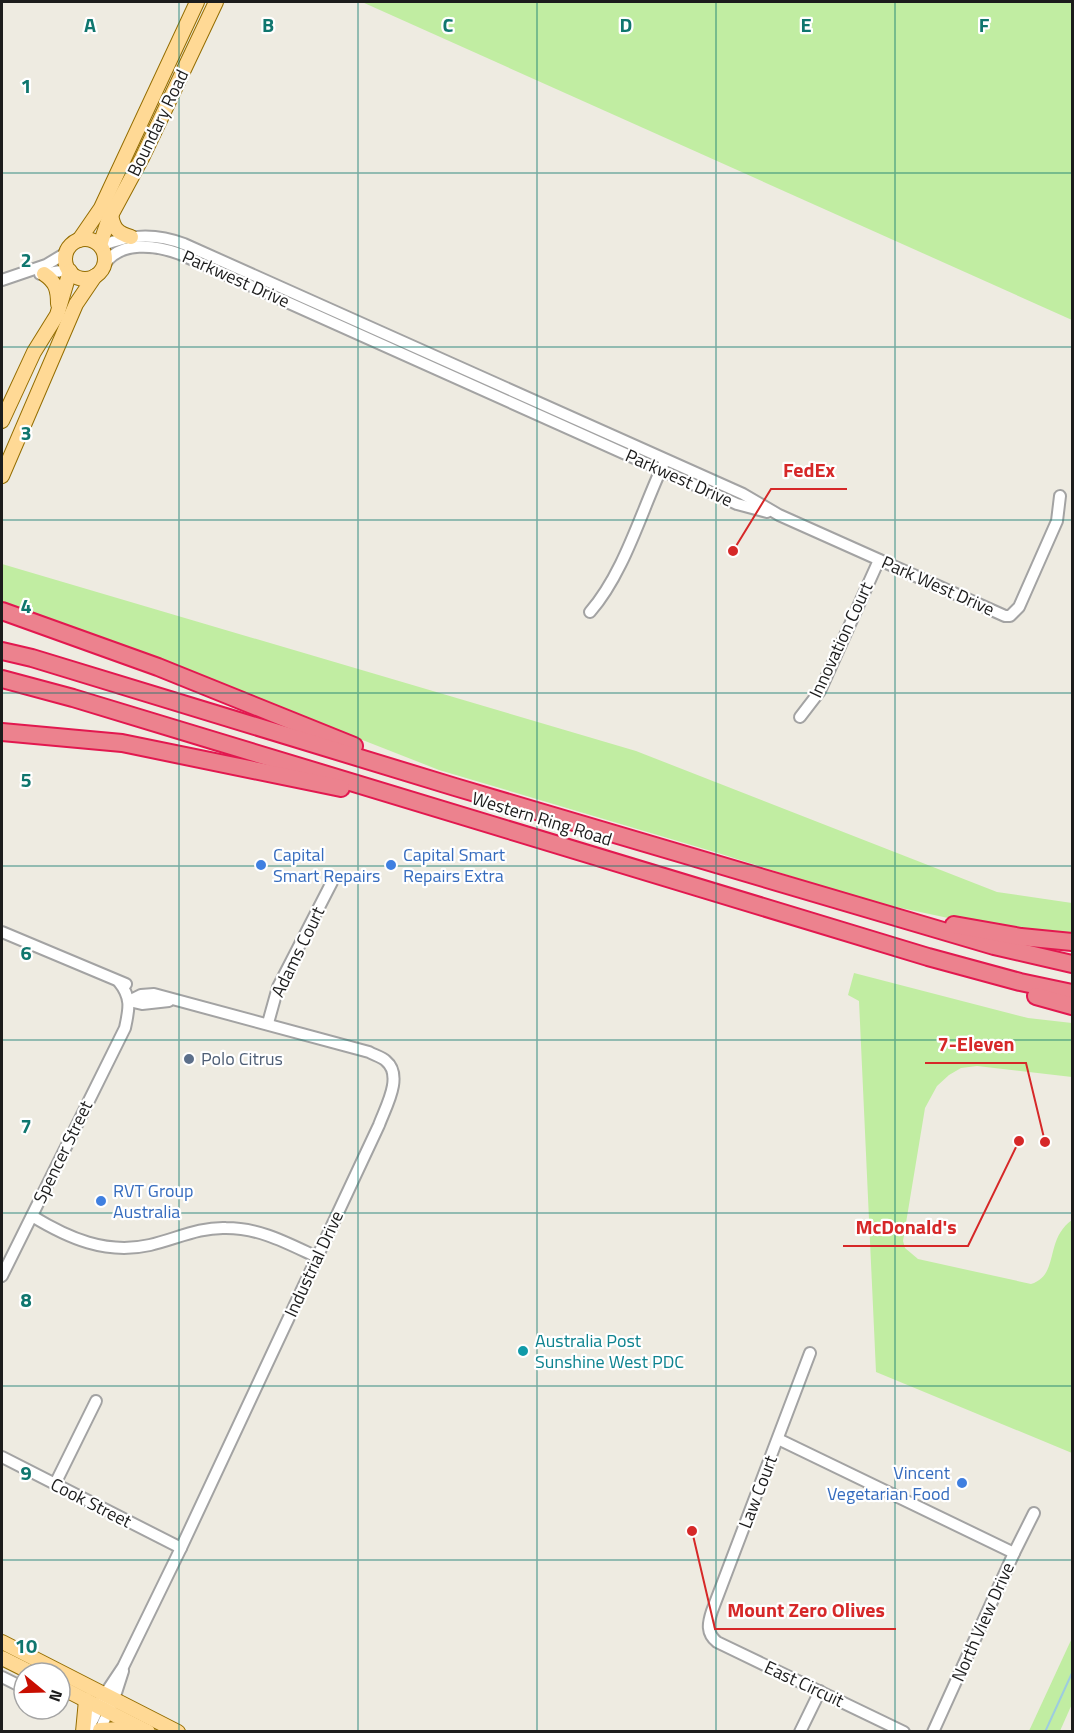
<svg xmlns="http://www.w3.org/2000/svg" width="1074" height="1733" viewBox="0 0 1074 1733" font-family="'Titillium Web',sans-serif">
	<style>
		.grass { fill: #c1eda2 }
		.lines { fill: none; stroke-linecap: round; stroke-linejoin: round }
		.stream { stroke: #9dccdf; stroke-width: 2 }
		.minor-casing { stroke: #a3a3a3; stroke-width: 14 }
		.major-casing { stroke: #946d00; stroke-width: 16 }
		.highway-casing { stroke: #e2184f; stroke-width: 20 }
		.minor { stroke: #fff; stroke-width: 10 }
		.major { stroke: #ffd995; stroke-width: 14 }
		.highway { stroke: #ec828e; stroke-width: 16 }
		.grid { fill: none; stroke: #0f766e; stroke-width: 1.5; stroke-opacity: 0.55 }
		.shop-dot { fill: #3f7fe0; stroke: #fff; stroke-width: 2 }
		.service-dot { fill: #5c6f8a; stroke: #fff; stroke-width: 2 }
		.culture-dot { fill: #0f9aa8; stroke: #fff; stroke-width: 2 }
		.labels { text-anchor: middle; stroke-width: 4.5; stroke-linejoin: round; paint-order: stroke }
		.street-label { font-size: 18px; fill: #1c1c1c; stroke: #fff }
		.shop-label { font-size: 18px; fill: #366cbe; stroke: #fff; text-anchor: start }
		.service-label { font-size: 18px; fill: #4e5e75; stroke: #fff; text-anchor: start }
		.culture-label { font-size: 18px; fill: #0d838f; stroke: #fff; text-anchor: start }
		.grid-label { font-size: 20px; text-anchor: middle; font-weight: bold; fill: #0f766e; stroke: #fff; stroke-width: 4.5; stroke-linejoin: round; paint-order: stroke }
		.leader { fill: none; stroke: #d62828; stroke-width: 2 }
		.callout-dot { fill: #d62828; stroke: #fff; stroke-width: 2 }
		.callout-label { font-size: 20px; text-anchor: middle; font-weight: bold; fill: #d62828; stroke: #fff; stroke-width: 4.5; stroke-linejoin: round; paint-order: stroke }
	</style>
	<rect width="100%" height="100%" fill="#eeebe1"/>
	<g class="grass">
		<polygon points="362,2 1072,2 1072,320"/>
		<polygon points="2,564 636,751 997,892 1072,903 1072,950 1065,935 967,922 873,902 718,853 439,770 258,699 2,603"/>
		<path d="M854,973L1028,1018L1072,1023V1077L977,1066L961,1068L949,1075L937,1086L925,1108L903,1241L905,1248L918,1259L1031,1284C1060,1275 1044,1240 1072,1220V1453L876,1372L859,1001L848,995Z"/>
		<polygon points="1072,1638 1072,1704 1060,1731 1029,1731"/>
	</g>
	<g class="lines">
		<polyline class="stream" points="1045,1732 1072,1673"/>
		<g class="minor-casing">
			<g id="minor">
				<path d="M101,246C129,234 156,233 184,244L743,494L779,515L1005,616H1010L1019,607L1057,521L1060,496"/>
				<path d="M104,265C120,240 156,245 180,254L737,504L767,512"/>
				<polyline points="40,274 69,270"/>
				<polyline points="2,280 46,265 66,253"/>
				<path d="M590,612C624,573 641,512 663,465"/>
				<polyline points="800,717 820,691 879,560"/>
				<polyline points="2,932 126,984"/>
				<polyline points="129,1001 142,1004 169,1001"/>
				<polyline points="268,1023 278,987 332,882"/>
				<path d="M32,1216C68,1238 106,1255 150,1245C176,1239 199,1227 226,1228C260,1228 287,1243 317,1257"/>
				<path d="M2,1276L125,1028C129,1009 132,998 119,982"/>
				<path d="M810,1353L712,1611C708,1623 706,1633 717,1642L904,1732"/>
				<polyline points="778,1439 1014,1553"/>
				<polyline points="2,1457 181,1548"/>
				<polyline points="55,1484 96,1401"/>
				<polyline points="2,1677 24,1688"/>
				<path d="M87,1732L105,1694L123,1667L181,1548L379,1125C385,1108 404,1076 386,1061C382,1057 374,1055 369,1052L154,994L141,995L129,1001"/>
				<polyline points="99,1732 114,1699 123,1671"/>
				<polyline points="800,1732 820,1691"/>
				<polyline points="933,1732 1014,1553 1034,1513"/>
			</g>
		</g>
		<g class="major-casing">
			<g id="major">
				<path d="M111,214C113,228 117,233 131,237"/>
				<circle cx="85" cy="259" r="20"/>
				<polyline points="79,240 101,208 197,2"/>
				<polyline points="100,245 108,221 142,158 216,2"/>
				<path d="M44,274C56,282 58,290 58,304"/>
				<polyline points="2,421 34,352 57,315 70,271"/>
				<polyline points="2,476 76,304 95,276"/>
				<polyline points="2,1642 178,1732"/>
				<polyline points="2,1658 32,1673"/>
				<polyline points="60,1687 148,1732"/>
				<polyline points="100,1730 121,1729 130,1732"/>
				<polyline points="83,1732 86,1700"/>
			</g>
		</g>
		<g class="highway-casing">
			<g id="highway">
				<polyline points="2,611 158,667 354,746"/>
				<polyline points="2,651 32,658 455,787 994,946 1072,964"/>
				<polyline points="2,679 73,698 928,957 1020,982 1072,993"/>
				<polyline points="2,732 122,743 341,788"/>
				<polyline points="954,925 1021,937 1072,942"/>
				<polyline points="1036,996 1072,1006"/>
			</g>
		</g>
		<use href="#minor" class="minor"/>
		<use href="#major" class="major"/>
		<use href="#highway" class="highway"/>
	</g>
	<path class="grid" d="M179,2V1732M358,2V1732M537,2V1732M716,2V1732M895,2V1732M2,173H1072M2,347H1072M2,520H1072M2,693H1072M2,866H1072M2,1040H1072M2,1213H1072M2,1386H1072M2,1560H1072"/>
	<g class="shop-dot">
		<circle cx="261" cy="865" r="6"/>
		<circle cx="391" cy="865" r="6"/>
		<circle cx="101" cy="1201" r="6"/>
		<circle cx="962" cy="1483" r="6"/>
	</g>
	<circle class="service-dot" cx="189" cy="1059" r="6"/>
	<circle class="culture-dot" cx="523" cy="1351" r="6"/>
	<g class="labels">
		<g class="street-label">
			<text transform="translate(158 123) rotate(-64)" y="6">Boundary Road</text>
			<text transform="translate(236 279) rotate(24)" y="6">Parkwest Drive</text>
			<text transform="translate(679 478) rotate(24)" y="6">Parkwest Drive</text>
			<text transform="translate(938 586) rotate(24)" y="6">Park West Drive</text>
			<text transform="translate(841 640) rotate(-65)" y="6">Innovation Court</text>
			<text transform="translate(542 819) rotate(17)" y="6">Western Ring Road</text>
			<text transform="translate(298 952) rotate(-64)" y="6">Adams Court</text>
			<text transform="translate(63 1152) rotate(-64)" y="6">Spencer Street</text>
			<text transform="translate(314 1264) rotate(-65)" y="6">Industrial Drive</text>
			<text transform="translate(758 1492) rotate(-69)" y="6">Law Court</text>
			<text transform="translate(91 1503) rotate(27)" y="6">Cook Street</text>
			<text transform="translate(983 1622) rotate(-66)" y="6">North View Drive</text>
			<text transform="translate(804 1684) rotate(25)" y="6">East Circuit</text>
		</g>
		<g class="shop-label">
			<text x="273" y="861">Capital<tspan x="273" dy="21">Smart Repairs</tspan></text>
			<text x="403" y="861">Capital Smart<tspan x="403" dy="21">Repairs Extra</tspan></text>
			<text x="113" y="1197">RVT Group<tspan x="113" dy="21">Australia</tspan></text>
			<text x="950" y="1479" text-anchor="end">Vincent<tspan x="950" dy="21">Vegetarian Food</tspan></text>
		</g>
		<g class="service-label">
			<text x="201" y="1065">Polo Citrus</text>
		</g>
		<g class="culture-label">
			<text x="535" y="1347">Australia Post<tspan x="535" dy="21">Sunshine West PDC</tspan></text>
		</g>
	</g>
	<g class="grid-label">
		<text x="90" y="32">A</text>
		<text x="268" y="32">B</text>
		<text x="448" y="32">C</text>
		<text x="626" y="32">D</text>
		<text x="806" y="32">E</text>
		<text x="984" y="32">F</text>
		<text x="26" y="93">1</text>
		<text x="26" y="267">2</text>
		<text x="26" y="440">3</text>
		<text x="26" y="613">4</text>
		<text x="26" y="787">5</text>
		<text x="26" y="960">6</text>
		<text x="26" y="1133">7</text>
		<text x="26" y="1307">8</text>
		<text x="26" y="1480">9</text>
		<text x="26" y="1653">10</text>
	</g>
	<path class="leader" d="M733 551L771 489H847M1045 1142L1026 1063H925M1019 1141L968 1246H843M692 1531L715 1629H896"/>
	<g class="callout-dot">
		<circle cx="733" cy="551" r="6"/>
		<circle cx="1045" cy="1142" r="6"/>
		<circle cx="1019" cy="1141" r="6"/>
		<circle cx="692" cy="1531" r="6"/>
	</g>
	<g class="callout-label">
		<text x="809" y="477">FedEx</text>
		<text x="976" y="1051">7-Eleven</text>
		<text x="906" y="1234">McDonald's</text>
		<text x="806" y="1617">Mount Zero Olives</text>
	</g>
	<rect width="1074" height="1733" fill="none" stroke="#1c1c1c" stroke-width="6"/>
	<g transform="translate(42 1691) rotate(109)"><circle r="28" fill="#ffffff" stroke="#a4a4a4" stroke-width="1.5"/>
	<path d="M0-4.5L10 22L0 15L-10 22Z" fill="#c80e00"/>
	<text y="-9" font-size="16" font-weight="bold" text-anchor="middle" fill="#1c1c1c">N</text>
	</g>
</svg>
